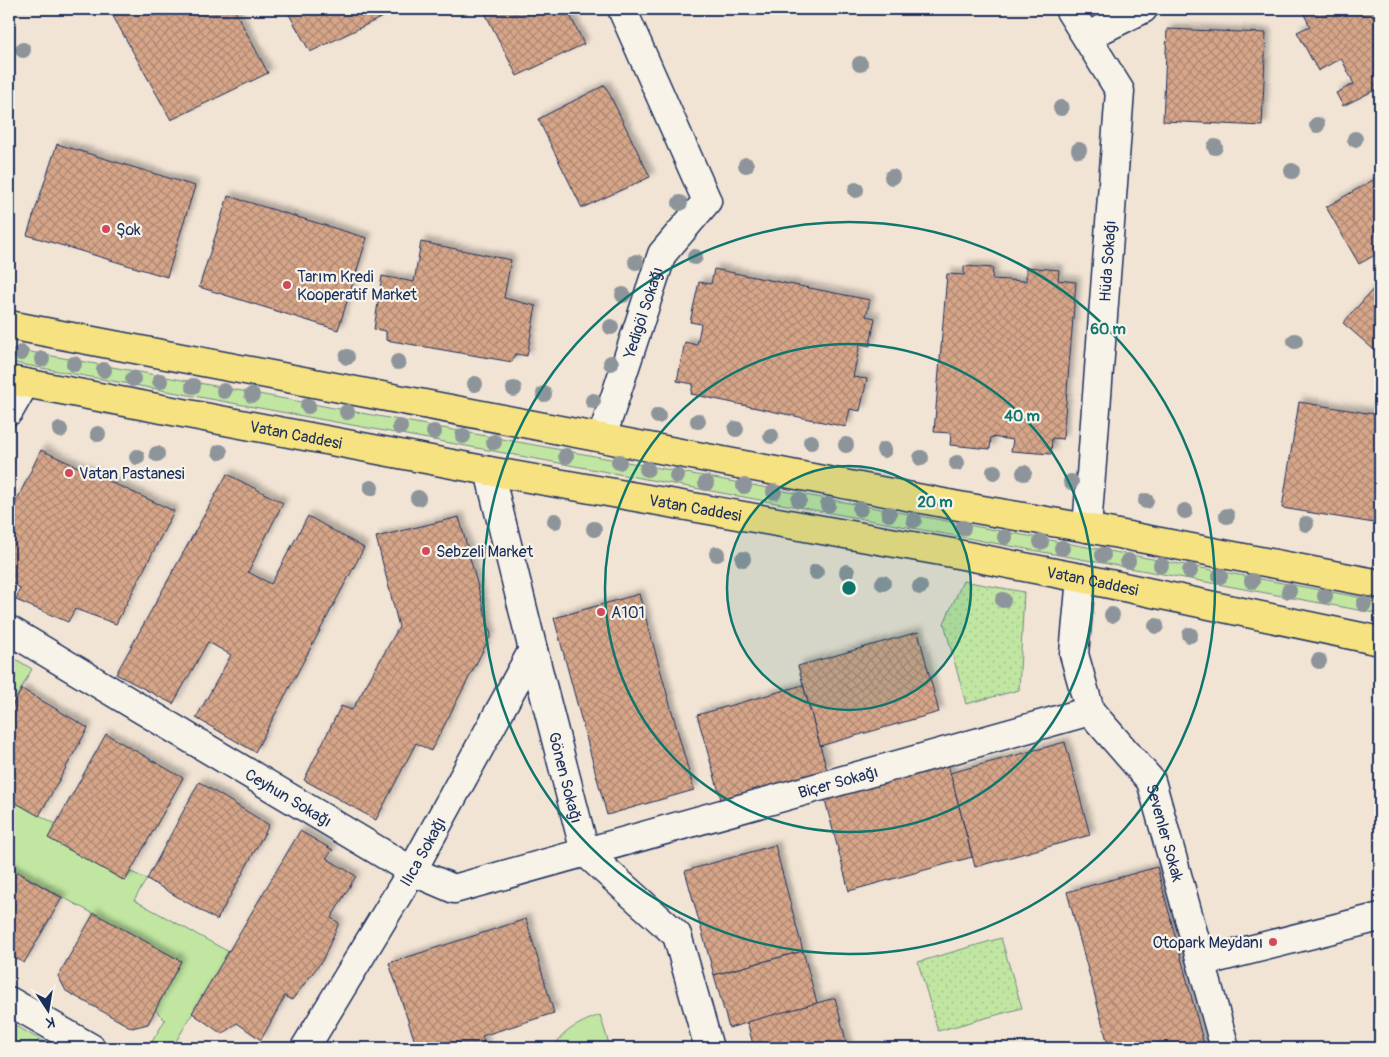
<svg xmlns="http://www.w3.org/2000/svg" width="1389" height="1057" viewBox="0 0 1389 1057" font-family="Pangolin,sans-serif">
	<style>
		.grass { fill: #c0e6a1; stroke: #6e8a80 }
		.park { fill: url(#park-dots); stroke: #6e8a80 }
		.building { fill: url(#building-cross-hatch); stroke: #1b2f5e; filter: url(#shadow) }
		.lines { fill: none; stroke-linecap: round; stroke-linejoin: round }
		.minor-casing { stroke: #1b2f5e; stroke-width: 31 }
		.major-casing { stroke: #1b2f5e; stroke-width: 31 }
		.minor { stroke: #f7f3e8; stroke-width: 28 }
		.major { stroke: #f7e281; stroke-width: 28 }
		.tree { fill: #8d959b }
		.ring { fill: none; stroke: #0f766e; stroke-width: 2.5 }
		.poi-dot { fill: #d1495b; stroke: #f7f3e8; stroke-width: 2 }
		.labels { text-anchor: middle; stroke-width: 4.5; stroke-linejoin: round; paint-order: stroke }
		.poi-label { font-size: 16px; fill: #1b2f5e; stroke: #f7f3e8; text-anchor: start }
		.street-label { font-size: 16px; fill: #1b2f5e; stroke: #f7f3e8 }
		.centre { fill: #0f766e; stroke: #f7f3e8; stroke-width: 2.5 }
		.ring-label { font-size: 15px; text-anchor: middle; font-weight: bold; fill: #0f766e; stroke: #f7f3e8; stroke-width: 4.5; stroke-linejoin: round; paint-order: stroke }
	</style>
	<defs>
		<pattern id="park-dots" width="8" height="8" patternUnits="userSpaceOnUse" patternTransform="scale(1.25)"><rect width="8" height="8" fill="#c0e6a1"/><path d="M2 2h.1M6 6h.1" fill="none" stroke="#a4c68d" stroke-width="1.8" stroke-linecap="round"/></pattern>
		<pattern id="building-cross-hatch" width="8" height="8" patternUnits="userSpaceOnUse" patternTransform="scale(1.25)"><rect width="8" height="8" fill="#d7a689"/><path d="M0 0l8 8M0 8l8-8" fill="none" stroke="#ae8873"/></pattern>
		<filter id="shadow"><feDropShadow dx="4.5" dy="-4.5" stdDeviation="2.5" flood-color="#0004"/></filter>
	</defs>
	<rect width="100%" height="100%" fill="#f1e4d5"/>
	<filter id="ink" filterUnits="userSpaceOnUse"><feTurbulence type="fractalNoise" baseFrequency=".02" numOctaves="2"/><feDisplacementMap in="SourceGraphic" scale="10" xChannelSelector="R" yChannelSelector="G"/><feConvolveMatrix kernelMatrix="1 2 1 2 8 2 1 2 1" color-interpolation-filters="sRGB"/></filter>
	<g filter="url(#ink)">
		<g class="grass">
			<polygon points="9,348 1380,601 1380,614 9,362"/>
			<polygon points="9,655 32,669 9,711"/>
			<path d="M9,799L56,824L49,838L125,881L131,872L147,879L134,900L229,952L172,1048H155L150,1045L165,1020L155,1010L181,961C124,929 65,900 9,867Z"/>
			<path d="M600,1015L609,1044L628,1048H554C561,1031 583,1021 600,1015Z"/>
			<polygon points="9,1022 55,1048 9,1048"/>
		</g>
		<g class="park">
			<polygon points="963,581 1024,592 1019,690 966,704 944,623"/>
			<polygon points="1001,938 1022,1008 938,1031 918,962"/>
		</g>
		<g class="building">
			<polygon points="109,9 234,9 268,73 171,120"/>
			<polygon points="286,9 399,9 310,52"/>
			<polygon points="483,9 567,9 584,44 517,76"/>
			<polygon points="1301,9 1380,9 1380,89 1379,88 1343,106 1336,93 1354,84 1341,58 1318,71 1297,32 1310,26"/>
			<polygon points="1167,29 1266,33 1262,126 1163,121"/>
			<polygon points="605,85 650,177 582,208 538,119"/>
			<polygon points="57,144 195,186 167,277 27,235"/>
			<polygon points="1380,176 1380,252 1359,264 1326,207"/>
			<polygon points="228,196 367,238 338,330 199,287"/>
			<polygon points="421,242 511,260 504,298 536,306 527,356 516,354 512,362 386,340 386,331 374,329 382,276 414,282"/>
			<polygon points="964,266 993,268 992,279 1026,281 1026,267 1059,270 1058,280 1076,282 1063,439 1052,438 1051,454 1011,451 1013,440 991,437 990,449 950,445 951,433 934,432 947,274 964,275"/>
			<polygon points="714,269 870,300 866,316 875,318 870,346 860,344 853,377 867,379 860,411 850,409 846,427 691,394 693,384 677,381 685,342 697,345 701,324 690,322 699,282 711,284"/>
			<polygon points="1376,286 1380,289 1380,355 1343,323"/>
			<polygon points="1299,402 1380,415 1380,524 1282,508"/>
			<polygon points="41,450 174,511 116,624 75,609 68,622 16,600 20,588 9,581 9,516"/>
			<polygon points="227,474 283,503 248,572 271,584 308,516 364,548 255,752 196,718 231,655 208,642 173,704 116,674"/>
			<polygon points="459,517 491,635 431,751 416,743 376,820 304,780 341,706 352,710 399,627 376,537"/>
			<polygon points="639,594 694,790 607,815 554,618"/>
			<polygon points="918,632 939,712 820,746 798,666"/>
			<polygon points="803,685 827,770 721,799 697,715"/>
			<polygon points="22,689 88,728 39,816 9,799 9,711"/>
			<polygon points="106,734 183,778 125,881 48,838"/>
			<polygon points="1065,742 1090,835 975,867 950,773"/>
			<polygon points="948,764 972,857 849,891 825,800"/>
			<polygon points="199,782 269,825 217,920 147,879"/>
			<polygon points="300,831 333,850 326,858 356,876 331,918 339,923 322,961 292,1000 285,996 261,1040 237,1023 222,1034 192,1013"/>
			<polygon points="775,845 803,951 714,975 685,871"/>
			<polygon points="9,867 62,898 24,963 9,955"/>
			<polygon points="1157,867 1167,905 1205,1048 1109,1048 1067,892"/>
			<polygon points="94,913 181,961 148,1024 132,1028 66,991 58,976"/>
			<polygon points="526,919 554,1013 482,1036 486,1048 417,1048 389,963"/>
			<polygon points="803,951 817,1003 729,1028 714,975"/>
			<polygon points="835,998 848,1048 754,1048 747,1022"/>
		</g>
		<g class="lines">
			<g class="minor-casing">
				<g id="minor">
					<polyline points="1069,9 1120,91 1087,528"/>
					<polyline points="1088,36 1143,9"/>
					<polyline points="9,411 25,383"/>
					<path id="s1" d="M602,437L662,254L707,201L622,9"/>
					<path id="s2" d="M489,471L533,650L585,852L677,935L709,1048"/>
					<path id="s3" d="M1081,578L1074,654L1090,711L1151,781L1225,1048"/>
					<path id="s4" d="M9,630L412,871L454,889L1090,711"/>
					<polyline points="1202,962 1380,917"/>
					<polyline points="9,1001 91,1048"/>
					<path id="s5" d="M305,1048L412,871L533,650"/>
				</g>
			</g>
			<g class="major-casing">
				<g id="major">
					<polyline points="9,325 959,506 1087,528 1380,584"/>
					<path id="s6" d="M9,380L489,471L952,553L1081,578L1380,641"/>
				</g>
			</g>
			<use href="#minor" class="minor"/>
			<use href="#major" class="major"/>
		</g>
		<g class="tree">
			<circle cx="23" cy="50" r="8"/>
			<circle cx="860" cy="64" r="8"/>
			<circle cx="1061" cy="108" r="8"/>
			<circle cx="1317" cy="125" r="8"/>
			<circle cx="1355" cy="139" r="8"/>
			<circle cx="1215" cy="147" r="8"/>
			<circle cx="1079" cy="150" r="8"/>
			<circle cx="746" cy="165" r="8"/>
			<circle cx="1292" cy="171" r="8"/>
			<circle cx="892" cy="177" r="8"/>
			<circle cx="856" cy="190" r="8"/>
			<circle cx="680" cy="203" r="8"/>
			<circle cx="695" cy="257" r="8"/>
			<circle cx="636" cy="262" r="8"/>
			<circle cx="623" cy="295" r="8"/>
			<circle cx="611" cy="327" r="8"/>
			<circle cx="1295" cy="341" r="8"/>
			<circle cx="21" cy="353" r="8"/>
			<circle cx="347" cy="357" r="8"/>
			<circle cx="42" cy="359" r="8"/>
			<circle cx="398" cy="362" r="8"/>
			<circle cx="611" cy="363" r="8"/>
			<circle cx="74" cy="364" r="8"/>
			<circle cx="104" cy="370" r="8"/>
			<circle cx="133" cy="379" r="8"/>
			<circle cx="160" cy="381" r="8"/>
			<circle cx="475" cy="384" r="8"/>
			<circle cx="193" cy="386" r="8"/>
			<circle cx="514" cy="389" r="8"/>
			<circle cx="224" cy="391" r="8"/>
			<circle cx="544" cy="394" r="8"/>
			<circle cx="252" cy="395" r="8"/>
			<circle cx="593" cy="401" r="8"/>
			<circle cx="308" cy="406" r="8"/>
			<circle cx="347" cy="412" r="8"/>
			<circle cx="658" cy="416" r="8"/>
			<circle cx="698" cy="421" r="8"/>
			<circle cx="400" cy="427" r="8"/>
			<circle cx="736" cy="429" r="8"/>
			<circle cx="60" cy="430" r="8"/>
			<circle cx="434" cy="432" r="8"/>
			<circle cx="98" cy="434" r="8"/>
			<circle cx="463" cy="436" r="8"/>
			<circle cx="771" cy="436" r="8"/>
			<circle cx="494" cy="442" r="8"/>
			<circle cx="811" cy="442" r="8"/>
			<circle cx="846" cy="445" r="8"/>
			<circle cx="884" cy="450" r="8"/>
			<circle cx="220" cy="452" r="8"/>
			<circle cx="157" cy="454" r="8"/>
			<circle cx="566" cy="456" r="8"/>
			<circle cx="137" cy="457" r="8"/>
			<circle cx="921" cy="458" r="8"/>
			<circle cx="619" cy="462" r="8"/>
			<circle cx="957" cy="463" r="8"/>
			<circle cx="647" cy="469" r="8"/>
			<circle cx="994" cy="472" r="8"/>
			<circle cx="1024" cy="473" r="8"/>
			<circle cx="677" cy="476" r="8"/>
			<circle cx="1071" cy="482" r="8"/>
			<circle cx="706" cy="483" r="8"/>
			<circle cx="744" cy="486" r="8"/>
			<circle cx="371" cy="488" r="8"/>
			<circle cx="774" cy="492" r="8"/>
			<circle cx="418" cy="498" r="8"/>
			<circle cx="799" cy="500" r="8"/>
			<circle cx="1146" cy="501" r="8"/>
			<circle cx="828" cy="505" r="8"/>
			<circle cx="860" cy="509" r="8"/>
			<circle cx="1185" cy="511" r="8"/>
			<circle cx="889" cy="514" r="8"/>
			<circle cx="1227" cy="516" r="8"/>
			<circle cx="914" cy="520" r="8"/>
			<circle cx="555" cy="521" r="8"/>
			<circle cx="1306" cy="524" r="8"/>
			<circle cx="963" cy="528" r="8"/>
			<circle cx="594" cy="529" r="8"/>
			<circle cx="1005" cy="537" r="8"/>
			<circle cx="1041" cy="542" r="8"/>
			<circle cx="1062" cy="548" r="8"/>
			<circle cx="717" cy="554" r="8"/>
			<circle cx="1103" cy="555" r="8"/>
			<circle cx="743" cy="559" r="8"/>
			<circle cx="1128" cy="561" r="8"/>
			<circle cx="1161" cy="565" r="8"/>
			<circle cx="1190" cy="571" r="8"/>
			<circle cx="816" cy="572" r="8"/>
			<circle cx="847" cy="572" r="8"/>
			<circle cx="1220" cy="576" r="8"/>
			<circle cx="1252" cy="581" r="8"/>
			<circle cx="883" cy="583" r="8"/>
			<circle cx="920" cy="587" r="8"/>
			<circle cx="1289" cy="591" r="8"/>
			<circle cx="1325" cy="596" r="8"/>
			<circle cx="1003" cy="600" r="8"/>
			<circle cx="1364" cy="604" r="8"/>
			<circle cx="1112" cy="615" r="8"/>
			<circle cx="1156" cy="626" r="8"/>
			<circle cx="1190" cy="635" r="8"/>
			<circle cx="1319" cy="661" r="8"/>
		</g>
	</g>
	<circle cx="849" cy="588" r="122" fill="#0f766e" fill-opacity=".12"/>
	<g class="ring">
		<circle cx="849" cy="588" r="122"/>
		<circle cx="849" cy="588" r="244"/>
		<circle cx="849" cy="588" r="366"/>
	</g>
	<g class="poi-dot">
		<circle cx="106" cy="229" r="5"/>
		<circle cx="287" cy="285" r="5"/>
		<circle cx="69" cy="473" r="5"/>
		<circle cx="426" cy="551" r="5"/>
		<circle cx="601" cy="612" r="5"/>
		<circle cx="1273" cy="942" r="5"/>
	</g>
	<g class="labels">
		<g class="poi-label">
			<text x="116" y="235">Şok</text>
			<text x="297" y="282">Tarım Kredi<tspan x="297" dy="18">Kooperatif Market</tspan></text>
			<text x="79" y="479">Vatan Pastanesi</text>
			<text x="436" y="557">Sebzeli Market</text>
			<text x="611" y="618">A101</text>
			<text x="1263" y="948" text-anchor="end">Otopark Meydanı</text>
		</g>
		<g class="street-label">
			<text transform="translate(1107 261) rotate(-86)" y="6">Hüda Sokağı</text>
			<text dy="6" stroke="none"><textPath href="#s1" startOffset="131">Yedigöl Sokağı</textPath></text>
			<text dy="6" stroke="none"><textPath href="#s6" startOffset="292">Vatan Caddesi</textPath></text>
			<text dy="6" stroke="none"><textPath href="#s6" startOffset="698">Vatan Caddesi</textPath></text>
			<text dy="6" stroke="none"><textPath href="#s6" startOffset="1102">Vatan Caddesi</textPath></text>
			<text dy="6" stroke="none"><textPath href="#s2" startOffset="316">Gönen Sokağı</textPath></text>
			<text dy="6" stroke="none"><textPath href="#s4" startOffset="914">Biçer Sokağı</textPath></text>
			<text dy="6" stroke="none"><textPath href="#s4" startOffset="326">Ceyhun Sokağı</textPath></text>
			<text dy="6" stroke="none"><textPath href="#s3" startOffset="282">Sevenler Sokak</textPath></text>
			<text dy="6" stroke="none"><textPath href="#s5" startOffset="229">Ilıca Sokağı</textPath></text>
		</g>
	</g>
	<circle cx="849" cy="588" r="8" class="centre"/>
	<g class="ring-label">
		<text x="1108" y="334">60 m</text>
		<text x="1022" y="421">40 m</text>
		<text x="935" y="507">20 m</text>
	</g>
	<rect width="1389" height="1057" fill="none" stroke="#f7f3e8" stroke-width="30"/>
	<rect x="15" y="15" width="1359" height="1027" fill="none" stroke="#1b2f5e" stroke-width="2" filter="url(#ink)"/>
	<g transform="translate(48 1010) rotate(168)" stroke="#f7f3e8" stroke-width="4" paint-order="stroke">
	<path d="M0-4L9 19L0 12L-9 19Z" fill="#1b2f5e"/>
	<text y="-8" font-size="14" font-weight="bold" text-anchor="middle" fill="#1b2f5e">K</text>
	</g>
</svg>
